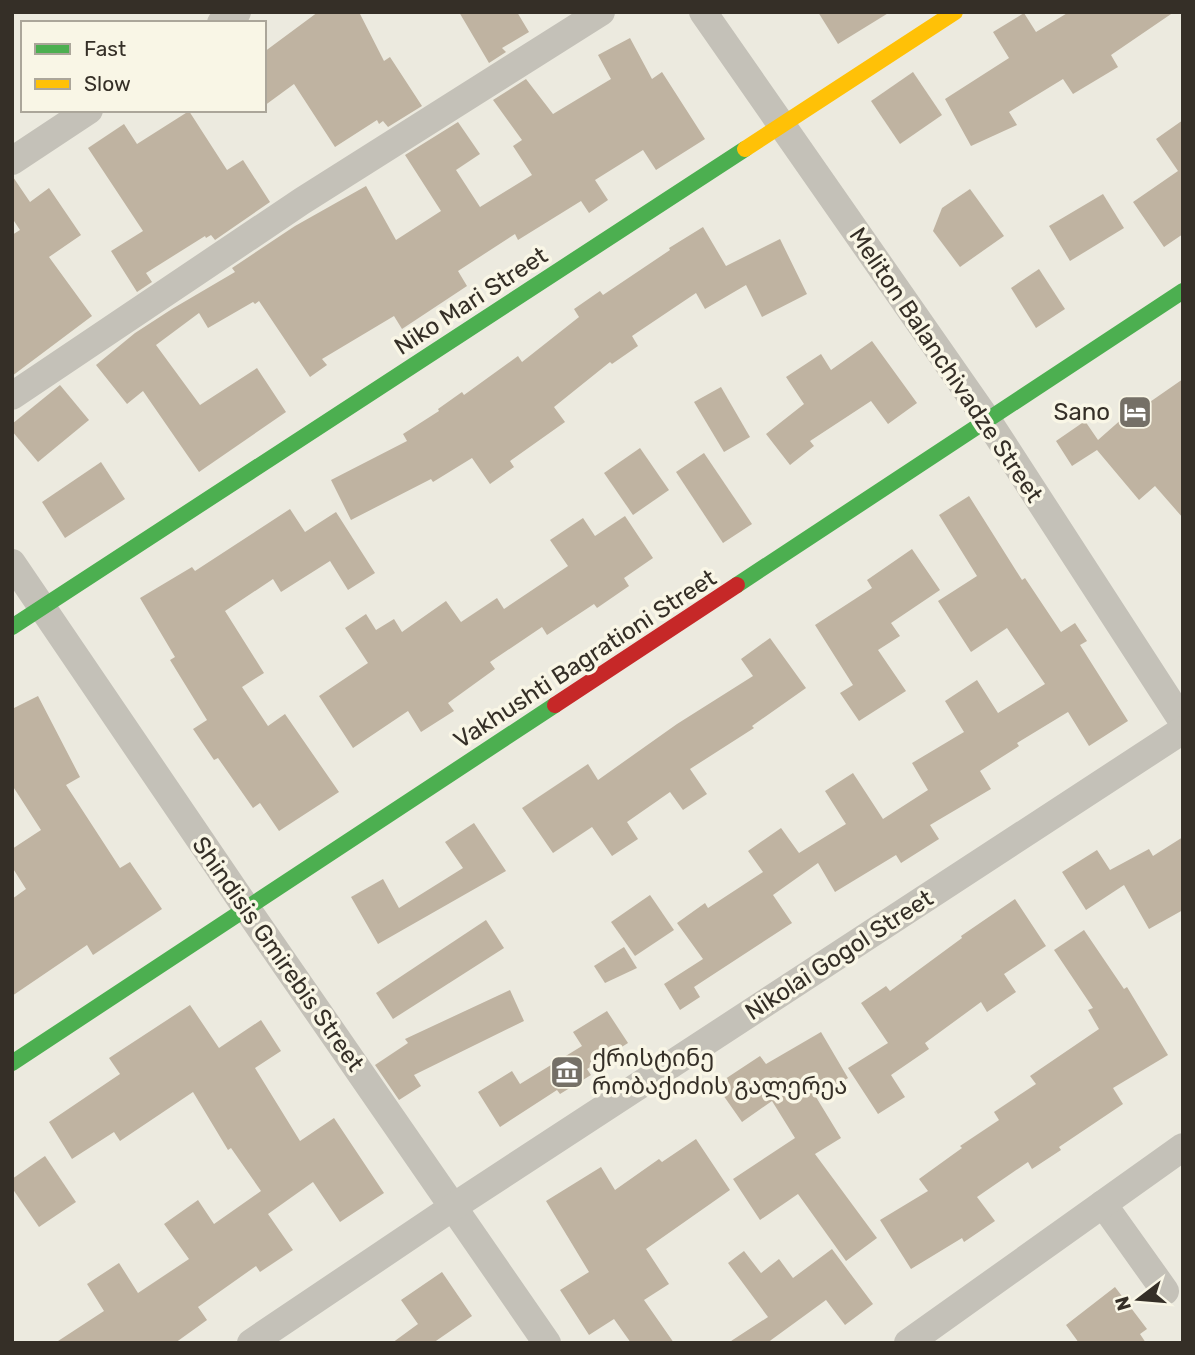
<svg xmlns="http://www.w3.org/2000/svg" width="1195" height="1355" viewBox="0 0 1195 1355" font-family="Rubik,'Noto Sans Georgian',sans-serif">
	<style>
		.building { fill: #bfb3a1 }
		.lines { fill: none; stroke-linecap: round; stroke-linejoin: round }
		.street { stroke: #c4c1b8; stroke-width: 28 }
		.fast { stroke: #4caf50; stroke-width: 16 }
		.slow { stroke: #ffc107; stroke-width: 16 }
		.jam { stroke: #c62828; stroke-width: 16 }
		.labels { text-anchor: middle; stroke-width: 7; stroke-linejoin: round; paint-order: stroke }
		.street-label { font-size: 24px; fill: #352f27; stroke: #f9f6e6 }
		.poi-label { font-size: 24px; fill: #352f27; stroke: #f9f6e6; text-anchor: end }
	</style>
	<rect width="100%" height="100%" fill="#eceadf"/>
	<g class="building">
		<polygon points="318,12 359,12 384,61 390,57 422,106 388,127 383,121 379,124 377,120 335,147 294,84 264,106 264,52"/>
		<polygon points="459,12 517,12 529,32 502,48 506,52 489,63"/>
		<polygon points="818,12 890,12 838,44"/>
		<polygon points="1069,12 1174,12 1111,55 1118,67 1073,94 1063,79 1009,112 1017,125 971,146 945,99 1009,58 993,32 1024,13 1036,32"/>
		<polygon points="630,38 652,79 662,72 705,139 656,170 643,150 595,180 608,200 589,213 581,201 518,240 515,234 458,271 467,286 402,329 394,316 322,359 327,365 310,377 259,301 255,304 253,302 208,328 199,313 156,345 200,405 257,368 286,412 199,472 143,391 127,404 96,365 135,333 172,309 235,272 232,268 295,226 366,186 396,240 441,211 405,155 458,122 480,154 456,170 480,207 532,175 513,146 522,140 493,100 526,79 553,114 611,79 598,55"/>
		<polygon points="913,72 942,115 900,144 871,101"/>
		<polygon points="189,111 227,170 243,160 270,202 215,240 211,235 206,238 205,236 146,273 152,282 137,292 111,251 143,231 88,148 124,124 137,144"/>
		<polygon points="1183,120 1183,234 1164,247 1133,202 1178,171 1156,139"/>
		<polygon points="13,177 30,202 49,188 81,235 49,257 92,316 12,376 12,235 20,230 12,218"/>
		<polygon points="970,189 1004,236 960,267 933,231 942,208"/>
		<polygon points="1103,194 1124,228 1070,261 1049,226"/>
		<polygon points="703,227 726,266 780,239 807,294 762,317 746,285 705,309 696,293 632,336 638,346 612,364 610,362 554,407 565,422 510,461 514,467 490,484 472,458 433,482 431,479 351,520 331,480 407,441 403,434 439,411 438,409 462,392 464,395 518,356 522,362 579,317 574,309 600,291 603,295 670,250 669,248"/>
		<polygon points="1039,269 1065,309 1036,328 1011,288"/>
		<polygon points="872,341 917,403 888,424 871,401 810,441 814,446 790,465 766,434 804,404 786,377 821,354 831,370"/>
		<polygon points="1183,379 1183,518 1155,486 1139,500 1097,450 1072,466 1056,441 1085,421 1098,440 1132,410 1134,413"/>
		<polygon points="60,385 89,420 38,462 12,431 12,424"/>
		<polygon points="721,387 750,437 724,452 694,402"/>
		<polygon points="640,448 669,490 633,515 604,473"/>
		<polygon points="704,453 752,524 723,543 676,472"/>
		<polygon points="101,462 125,499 65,538 42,502"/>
		<polygon points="969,496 1022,580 1025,578 1061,632 1075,623 1087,641 1080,645 1128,721 1089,746 1068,712 1017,743 1019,746 980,771 991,789 930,825 939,839 901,863 896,855 835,892 818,863 773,895 792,923 694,987 700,997 680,1010 664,984 703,959 677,923 705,903 708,908 763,872 748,851 781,828 799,853 846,824 825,791 853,773 883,819 928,790 912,763 964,732 945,701 977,680 998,713 1045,684 1007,628 971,652 938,601 977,576 939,515"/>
		<polygon points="290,509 305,532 336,512 375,573 348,590 330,561 281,592 273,579 225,611 264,673 242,687 268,726 285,714 339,792 279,831 260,803 253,808 218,758 214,760 193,729 207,720 170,660 175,657 140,598 192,567 195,571"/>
		<polygon points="625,516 653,558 624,578 629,586 597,608 594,604 547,635 542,627 490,662 495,669 448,703 454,711 421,732 408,711 353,748 319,696 368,663 345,628 366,614 376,630 394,619 402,632 446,601 461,622 497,598 504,609 568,566 550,540 583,518 595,536"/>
		<polygon points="912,549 940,590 891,623 900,636 878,650 906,691 859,721 840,693 853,685 815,625 872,588 867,580"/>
		<polygon points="770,638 806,688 752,726 754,728 690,769 707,794 683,810 670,792 627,822 638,839 612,856 592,827 553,853 522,808 588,764 598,780 677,724 753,676 741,659"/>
		<polygon points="38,696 80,777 66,785 120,868 130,862 162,909 93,955 87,945 12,996 12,899 26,889 12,867 12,849 41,830 12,785 12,709"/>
		<polygon points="474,823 506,871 378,944 351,897 383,879 399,908 463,868 445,842"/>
		<polygon points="1183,837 1183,910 1149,929 1124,885 1086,910 1062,872 1097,850 1110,870 1149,849 1153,856"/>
		<polygon points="650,895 674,930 635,956 611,922"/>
		<polygon points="1015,899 1046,946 1004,974 1016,992 987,1012 981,1002 925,1043 929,1049 891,1075 905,1097 878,1114 848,1068 888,1043 861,1003 886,986 890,991 962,938 961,936"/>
		<polygon points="486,920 504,948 393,1019 376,993"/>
		<polygon points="1084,930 1124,989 1127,987 1168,1055 1113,1088 1123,1104 1059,1147 1061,1150 1032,1169 1028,1162 977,1197 995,1221 964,1242 962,1238 911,1269 880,1220 928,1191 919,1179 962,1148 960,1146 999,1120 994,1112 1036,1084 1030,1076 1099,1029 1088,1010 1093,1008 1054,950"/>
		<polygon points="624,947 637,968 605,983 594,966"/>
		<polygon points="510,990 524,1021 414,1075 421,1086 399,1100 375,1065 408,1043 405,1039"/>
		<polygon points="190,1005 219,1048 261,1020 281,1051 255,1068 300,1141 334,1118 384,1193 340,1222 313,1182 268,1214 293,1250 260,1272 256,1266 198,1307 207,1320 175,1343 55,1343 104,1311 87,1284 119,1263 138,1293 189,1259 164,1224 198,1200 214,1224 261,1191 231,1148 228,1150 193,1092 120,1141 114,1132 72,1159 49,1122 120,1074 109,1058"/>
		<polygon points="607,1011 628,1043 587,1069 591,1075 560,1094 557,1090 500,1127 478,1092 512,1071 520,1084 582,1046 573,1032"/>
		<polygon points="821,1032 848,1078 816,1097 841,1138 815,1154 877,1238 846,1261 798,1194 760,1220 733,1179 795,1138 772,1101 742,1122 716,1085 760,1056 766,1064"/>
		<polygon points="696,1139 730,1190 646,1249 669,1284 644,1300 674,1343 631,1343 614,1319 589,1335 560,1290 589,1272 546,1201 601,1167 615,1190 659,1159 662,1162"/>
		<polygon points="45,1156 76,1202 39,1227 12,1188 12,1179"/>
		<polygon points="832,1249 873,1304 845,1325 826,1300 767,1343 728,1343 768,1317 728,1263 744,1251 761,1273 779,1259 793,1278"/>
		<polygon points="442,1272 472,1316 433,1343 392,1343 418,1324 401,1300"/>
		<polygon points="1115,1287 1147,1329 1140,1334 1146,1343 1079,1343 1066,1325"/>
	</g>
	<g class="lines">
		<g class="street">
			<polyline points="703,12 988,421 1183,722"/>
			<polyline points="221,23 237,12"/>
			<polyline points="12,161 89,110"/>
			<polyline points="12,396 302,201 601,12"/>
			<polyline points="12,563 247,909 547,1343"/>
			<polyline points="1103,1204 1165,1291"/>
			<polyline points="251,1343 453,1207 1183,730"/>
			<polyline points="908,1343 1183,1147"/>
		</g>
		<g class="fast">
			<polyline points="737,585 1183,291"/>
			<polyline points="12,627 745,149"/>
			<polyline points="12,1063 555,705"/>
		</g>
		<polyline class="slow" points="745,149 955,12"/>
		<polyline class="jam" points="555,705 737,585"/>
	</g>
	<defs>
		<g id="hotel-square" transform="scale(1.75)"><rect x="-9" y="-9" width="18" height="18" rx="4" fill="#757067" stroke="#f9f6e6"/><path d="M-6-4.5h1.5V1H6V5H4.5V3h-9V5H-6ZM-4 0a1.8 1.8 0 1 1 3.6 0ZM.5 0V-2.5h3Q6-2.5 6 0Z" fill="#fff"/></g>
		<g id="museum-square" transform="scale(1.75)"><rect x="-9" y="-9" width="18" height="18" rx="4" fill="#757067" stroke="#f9f6e6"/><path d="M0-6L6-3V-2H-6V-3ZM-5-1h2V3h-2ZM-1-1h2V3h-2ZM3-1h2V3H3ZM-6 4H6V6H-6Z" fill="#fff"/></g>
	</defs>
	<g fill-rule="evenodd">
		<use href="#hotel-square" x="1135" y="412"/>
		<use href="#museum-square" x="567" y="1072"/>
	</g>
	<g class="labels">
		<g class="street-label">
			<text transform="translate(471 301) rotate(-33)" y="8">Niko Mari Street</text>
			<text transform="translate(946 365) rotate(56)" y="8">Meliton Balanchivadze Street</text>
			<text transform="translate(585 659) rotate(-33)" y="8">Vakhushti Bagrationi Street</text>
			<text transform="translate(278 954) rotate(55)" y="8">Shindisis Gmirebis Street</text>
			<text transform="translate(839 955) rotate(-33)" y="8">Nikolai Gogol Street</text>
		</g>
		<g class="poi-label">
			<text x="1110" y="420">Sano</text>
			<text x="592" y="1066" text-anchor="start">ქრისტინე<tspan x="592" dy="28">რობაქიძის გალერეა</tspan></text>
		</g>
	</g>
	<rect width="1195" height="1355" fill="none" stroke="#352f27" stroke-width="28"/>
	<rect x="21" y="21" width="245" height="91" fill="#f9f6e6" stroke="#aba69a" stroke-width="2"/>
	<rect x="35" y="44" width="35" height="10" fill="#4caf50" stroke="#aba69a" stroke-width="2"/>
	<text x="84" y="56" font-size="21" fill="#352f27">Fast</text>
	<rect x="35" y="79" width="35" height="10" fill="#ffc107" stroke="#aba69a" stroke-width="2"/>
	<text x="84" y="91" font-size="21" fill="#352f27">Slow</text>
	<g transform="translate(1139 1299) rotate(254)" stroke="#f9f6e6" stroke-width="5" paint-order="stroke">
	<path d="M0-5L12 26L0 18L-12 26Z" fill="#352f27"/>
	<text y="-10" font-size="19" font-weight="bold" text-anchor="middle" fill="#352f27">N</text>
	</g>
</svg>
